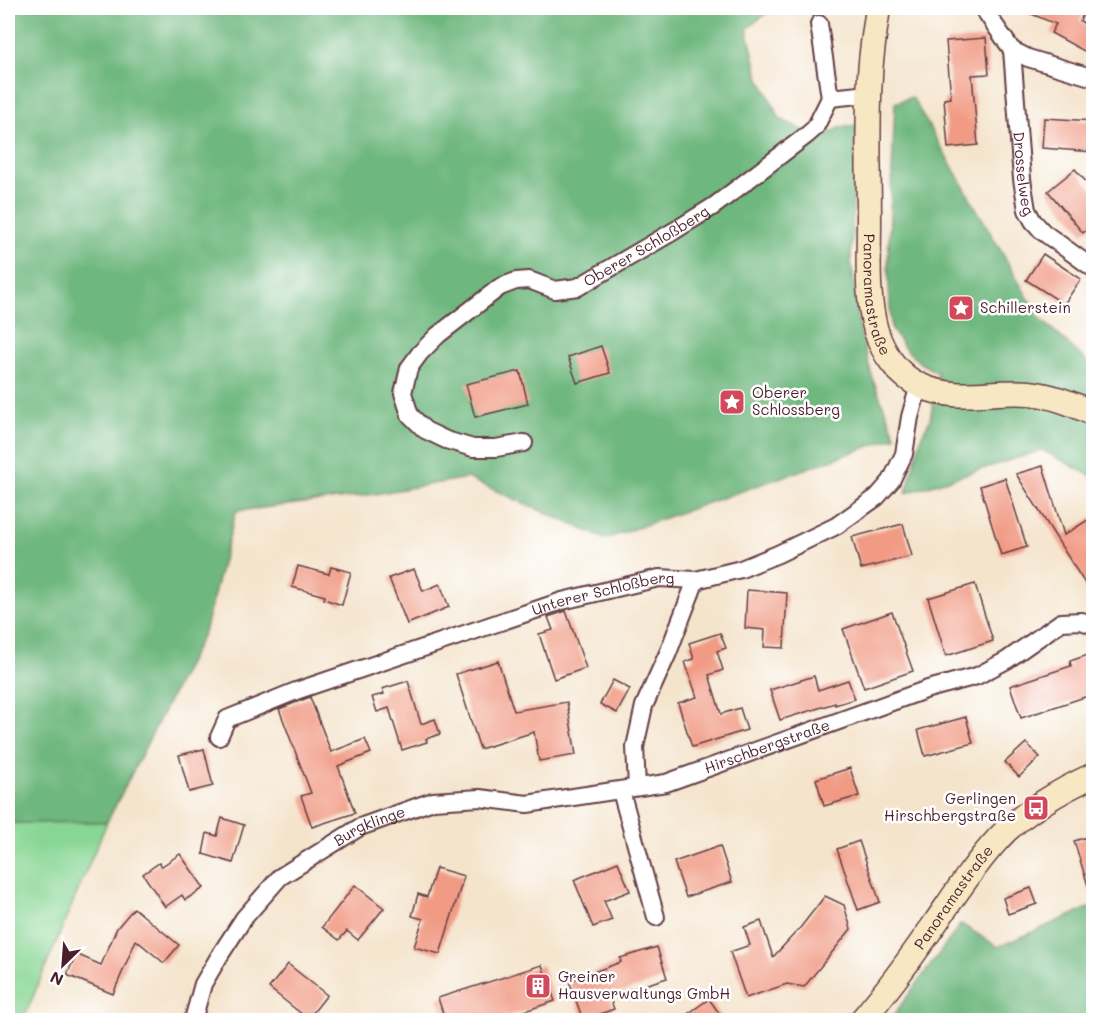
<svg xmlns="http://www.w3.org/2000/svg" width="1101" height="1028" viewBox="0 0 1101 1028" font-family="Mali,sans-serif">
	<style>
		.green { fill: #88d694; stroke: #697a60; stroke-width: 1.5 }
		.forest { fill: #6eb77e; stroke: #5c6b54; stroke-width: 1.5 }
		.building { fill: #f19b85 }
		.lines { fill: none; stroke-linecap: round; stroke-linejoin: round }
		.street-casing { stroke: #643d43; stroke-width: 20 }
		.secondary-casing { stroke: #643d43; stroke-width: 27 }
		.street { stroke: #fff; stroke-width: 16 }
		.secondary { stroke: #f8e7c3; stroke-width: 24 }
		.labels { text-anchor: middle; stroke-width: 5; stroke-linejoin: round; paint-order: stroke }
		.street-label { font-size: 15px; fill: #4a1f2b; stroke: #fff }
		.poi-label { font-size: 15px; fill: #4a1f2b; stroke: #fff; text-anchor: start }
	</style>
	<rect width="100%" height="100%" fill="#fff"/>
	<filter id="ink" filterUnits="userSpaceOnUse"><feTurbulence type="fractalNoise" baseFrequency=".0167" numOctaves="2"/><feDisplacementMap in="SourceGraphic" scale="12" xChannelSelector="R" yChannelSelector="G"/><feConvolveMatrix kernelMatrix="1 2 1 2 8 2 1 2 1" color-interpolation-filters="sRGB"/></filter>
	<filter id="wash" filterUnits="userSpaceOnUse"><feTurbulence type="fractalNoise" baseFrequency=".008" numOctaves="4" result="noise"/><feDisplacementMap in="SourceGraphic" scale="24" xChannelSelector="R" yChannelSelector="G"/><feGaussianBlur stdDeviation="1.35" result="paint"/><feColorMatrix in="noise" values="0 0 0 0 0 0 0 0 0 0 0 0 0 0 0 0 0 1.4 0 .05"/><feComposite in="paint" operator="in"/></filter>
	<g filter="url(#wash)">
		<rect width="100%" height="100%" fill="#f4e4cc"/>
		<polygon class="green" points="107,822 23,1020 8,1020 8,823"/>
		<g class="forest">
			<polygon points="8,8 772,8 747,29 758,74 780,119 819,138 840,128 856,125 851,260 860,331 873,380 896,437 605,539 467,478 363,496 236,511 204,632 107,822 8,823"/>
			<polygon points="912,97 1039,317 1093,367 1093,477 1042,450 906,493 922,435 930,420 938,373 920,363 904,347 891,328 888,264 895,103"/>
			<polygon points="1093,906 1093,1020 890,1020 961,924 998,947"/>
		</g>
		<g id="blocks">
			<g class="building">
				<polygon points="1017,8 1086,8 1080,21 1094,29 1094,38 1086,52 1051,33 1056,24"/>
				<polygon points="986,38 989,74 972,75 978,145 948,148 944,99 951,98 946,41"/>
				<polygon points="1044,118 1094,121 1094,152 1042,148"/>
				<polygon points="1075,169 1094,191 1094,224 1083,233 1048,191"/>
				<polygon points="1043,254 1081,279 1064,304 1026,280"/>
				<polygon points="601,346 610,373 577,383 568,357"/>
				<polygon points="520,371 528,404 475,417 466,384"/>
				<polygon points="1043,466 1064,535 1094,516 1094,598 1016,474"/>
				<polygon points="1005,478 1027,547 1001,555 980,486"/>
				<polygon points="903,524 912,556 861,569 852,537"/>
				<polygon points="298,566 329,574 331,567 351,572 342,605 324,599 325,596 292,587"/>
				<polygon points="414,569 423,591 440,584 449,607 407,624 389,578"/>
				<polygon points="975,584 993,641 946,656 928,598"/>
				<polygon points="747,590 787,593 784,648 764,647 765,630 745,628"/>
				<polygon points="566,611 586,668 554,679 539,634 553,630 548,617"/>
				<polygon points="892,612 913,671 864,688 843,629"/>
				<polygon points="720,633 726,648 717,651 723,670 709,675 721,714 740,708 747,730 692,747 678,703 697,697 685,662 694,659 689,643"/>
				<polygon points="1094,653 1094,694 1021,718 1010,686 1071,666 1070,661"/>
				<polygon points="498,661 514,711 567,702 576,755 539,761 534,732 480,749 456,674"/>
				<polygon points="814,676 818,690 848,680 855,699 835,705 835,703 780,720 770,690"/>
				<polygon points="613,680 630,689 617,713 600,704"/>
				<polygon points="408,681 421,724 435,719 440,734 426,739 427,742 402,750 389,708 377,712 372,697 384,694 382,689"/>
				<polygon points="310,697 331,752 365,739 371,753 338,766 355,813 312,827 301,796 311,793 279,709"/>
				<polygon points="966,717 973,743 925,756 918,730"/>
				<polygon points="1026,743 1040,757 1019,777 1005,762"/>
				<polygon points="204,749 213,786 189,792 179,755"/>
				<polygon points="850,768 859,796 824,806 816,779"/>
				<polygon points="222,818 244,825 233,863 203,854 207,833 217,836"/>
				<polygon points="1094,835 1094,892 1090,892 1074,841"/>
				<polygon points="859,841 880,902 858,910 837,849"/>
				<polygon points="720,846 732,882 686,897 674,862"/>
				<polygon points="180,854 204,888 185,900 182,895 165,907 143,874 159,863 162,866"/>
				<polygon points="618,862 630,891 604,901 612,920 593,927 574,880"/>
				<polygon points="436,868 464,876 440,954 414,947 423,919 412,916 418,894 427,897"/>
				<polygon points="355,885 384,908 358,940 347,931 339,940 322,927"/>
				<polygon points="1031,888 1037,904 1008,914 1003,898"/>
				<polygon points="825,896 844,905 851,929 804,987 787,984 746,998 730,952 750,945 744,927 761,921 773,957 800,928"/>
				<polygon points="134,908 179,945 164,963 136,940 113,994 67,975 76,954 101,965 117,928"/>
				<polygon points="657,947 667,978 609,996 614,1009 583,1020 569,981 621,962 620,958"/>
				<polygon points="288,964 327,995 308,1019 269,988"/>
				<polygon points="542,965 555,1001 497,1020 445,1020 438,998"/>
				<polygon points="709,999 724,1020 679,1020"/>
			</g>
		</g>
	</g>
	<g filter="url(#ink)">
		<use href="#blocks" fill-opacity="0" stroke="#643d43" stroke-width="1.5"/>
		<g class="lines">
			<g class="street-casing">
				<g id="street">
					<polyline points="983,8 1012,50 1028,58 1094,78"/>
					<polyline points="819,24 830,98 869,94"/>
					<path id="s1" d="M1012,50L1022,179L1027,210L1033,221L1043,232L1094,269"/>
					<path id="s2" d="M524,443L496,448H473L446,440L425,430L410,415L403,393L409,368L420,353L438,335L500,287L516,281L529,280L555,290L578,287L674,231L714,206L807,135L815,128L830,98"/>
					<path id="s3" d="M219,737L227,719L296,691L562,601L659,578L696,580L741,569L778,554L836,526L877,497L891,481L904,454L910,417L919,385"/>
					<polyline points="637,787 635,747 644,706 668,653 696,580"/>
					<polyline points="621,791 656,917"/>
					<path id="s4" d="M193,1020L203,984L220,955L244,918L280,877L360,827L433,801L480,798L527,804L666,783L928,689L977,676L1007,660L1061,622L1082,621L1094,626"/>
				</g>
			</g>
			<g class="secondary-casing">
				<g id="secondary">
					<path id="s5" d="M878,8C875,30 871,53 870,76C867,124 869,173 869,222C869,257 866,296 876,331C883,353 898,376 921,386C956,402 992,390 1029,393C1051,395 1074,404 1094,414"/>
					<path id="s6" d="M862,1020C886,992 908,962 929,932C951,901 972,867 998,839C1020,814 1063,789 1094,775"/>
				</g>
			</g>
			<use href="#street" class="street"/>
			<use href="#secondary" class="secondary"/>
		</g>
	</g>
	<defs>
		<g id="sight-square" transform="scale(1.35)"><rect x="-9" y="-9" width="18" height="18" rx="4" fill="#d1495b" stroke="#fff"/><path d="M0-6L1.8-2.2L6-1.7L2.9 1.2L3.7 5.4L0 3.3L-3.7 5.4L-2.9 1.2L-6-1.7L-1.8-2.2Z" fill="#fff"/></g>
		<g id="bus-square" transform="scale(1.35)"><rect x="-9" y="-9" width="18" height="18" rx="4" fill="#d1495b" stroke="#fff"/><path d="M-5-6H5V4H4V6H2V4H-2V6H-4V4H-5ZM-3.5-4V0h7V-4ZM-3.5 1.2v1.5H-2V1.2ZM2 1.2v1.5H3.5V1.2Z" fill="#fff"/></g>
		<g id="building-square" transform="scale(1.35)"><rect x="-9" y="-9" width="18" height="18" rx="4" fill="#d1495b" stroke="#fff"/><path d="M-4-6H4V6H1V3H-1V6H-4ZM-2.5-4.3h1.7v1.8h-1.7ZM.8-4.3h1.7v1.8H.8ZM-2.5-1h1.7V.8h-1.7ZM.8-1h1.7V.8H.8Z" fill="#fff"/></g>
	</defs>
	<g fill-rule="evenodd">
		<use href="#sight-square" x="961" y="308"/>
		<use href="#sight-square" x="732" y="402"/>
		<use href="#bus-square" x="1036" y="808"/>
		<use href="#building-square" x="538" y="986"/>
	</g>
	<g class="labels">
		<g class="street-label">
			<text dy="5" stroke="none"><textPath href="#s1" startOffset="124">Drosselweg</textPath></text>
			<text dy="5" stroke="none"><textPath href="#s2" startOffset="456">Oberer Schloßberg</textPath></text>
			<text dy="5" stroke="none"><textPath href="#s5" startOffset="288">Panoramastraße</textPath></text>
			<text dy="5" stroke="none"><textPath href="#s3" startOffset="417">Unterer Schloßberg</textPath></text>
			<text dy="5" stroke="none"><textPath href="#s4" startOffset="684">Hirschbergstraße</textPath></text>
			<text dy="5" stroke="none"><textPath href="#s4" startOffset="273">Burgklinge</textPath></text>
			<text dy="5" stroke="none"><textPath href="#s6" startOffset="153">Panoramastraße</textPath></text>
		</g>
		<g class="poi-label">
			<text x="980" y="313">Schillerstein</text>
			<text x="752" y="398">Oberer<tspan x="752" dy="17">Schlossberg</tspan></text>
			<text x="1016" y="804" text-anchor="end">Gerlingen<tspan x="1016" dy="17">Hirschbergstraße</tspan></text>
			<text x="558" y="982">Greiner<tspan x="558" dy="17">Hausverwaltungs GmbH</tspan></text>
		</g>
	</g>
	<rect width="1101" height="1028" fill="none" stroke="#fff" stroke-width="30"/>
	<g transform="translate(63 965) rotate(205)" stroke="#ffffff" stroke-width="4.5" paint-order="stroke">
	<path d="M0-4.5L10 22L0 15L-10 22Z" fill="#4a1f2b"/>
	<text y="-9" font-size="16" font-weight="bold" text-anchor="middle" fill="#4a1f2b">N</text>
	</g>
</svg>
